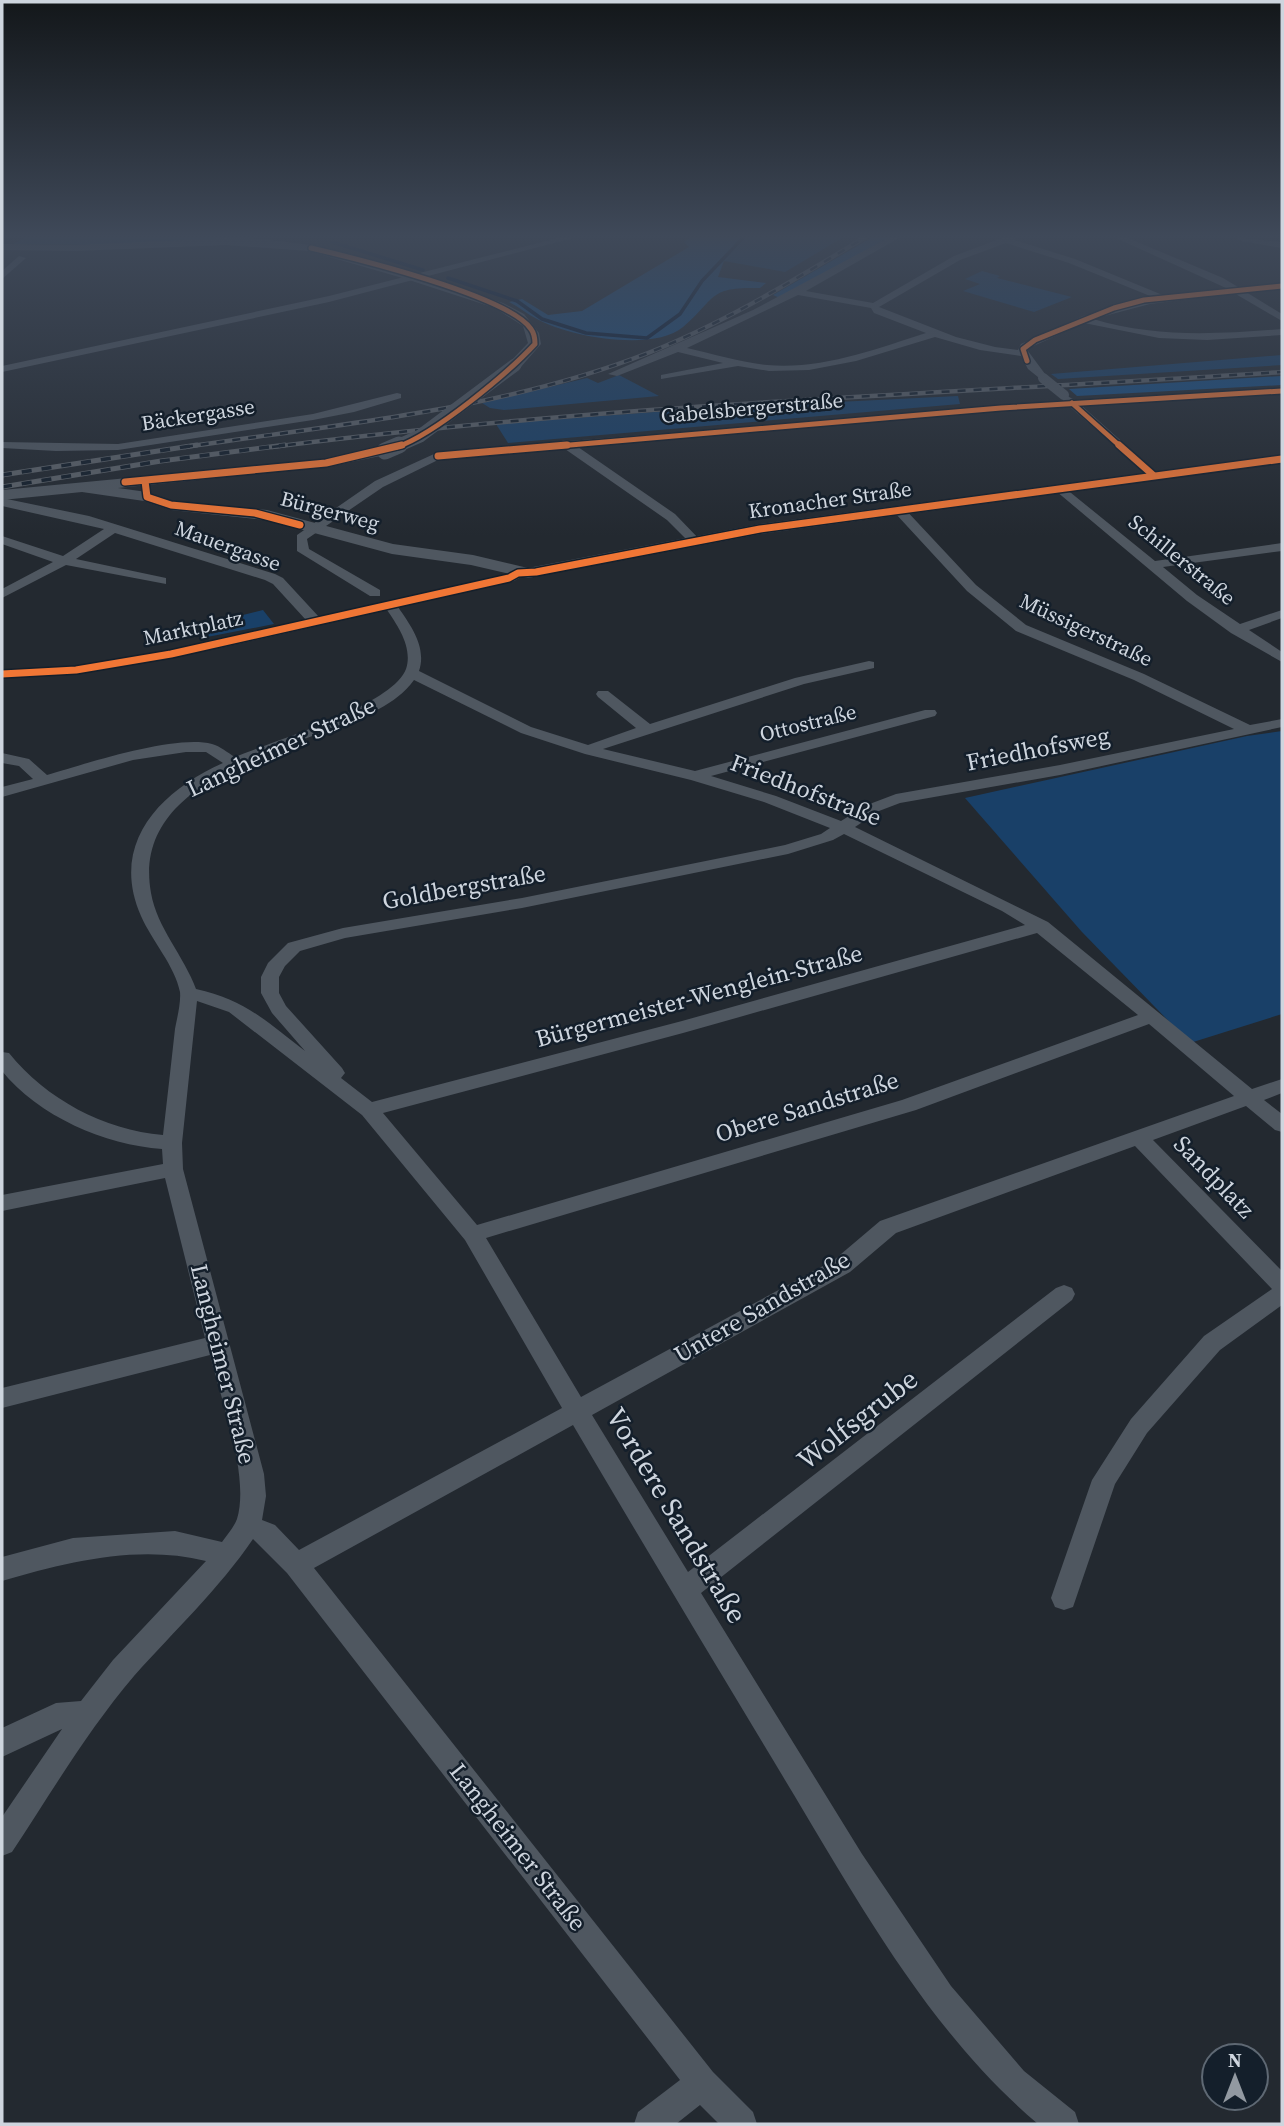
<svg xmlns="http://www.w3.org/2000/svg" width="1284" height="2126" viewBox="0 0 1284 2126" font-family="'Source Serif 4',serif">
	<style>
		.green { fill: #194068 }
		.forest { fill: #174e84 }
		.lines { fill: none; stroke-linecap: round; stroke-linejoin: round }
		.stream { stroke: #031835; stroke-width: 3.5 }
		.minor { fill: #4f5760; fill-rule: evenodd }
		.tertiary { fill: #4f5760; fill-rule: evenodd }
		.rail-far1-casing { stroke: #5a6067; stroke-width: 4.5 }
		.rail-casing { stroke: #5a6067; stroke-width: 5 }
		.rail-far1 { stroke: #141f2b; stroke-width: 2.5; stroke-dasharray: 8; stroke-linecap: butt }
		.rail { stroke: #141f2b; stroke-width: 3.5; stroke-dasharray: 10; stroke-linecap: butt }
		.minor-bridge { stroke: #4f5760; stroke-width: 10 }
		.tertiary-bridge-far1 { stroke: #4f5760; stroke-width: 13 }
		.tertiary-bridge { stroke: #4f5760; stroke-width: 17 }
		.cycleway-far1-casing { stroke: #141f2b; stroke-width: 8 }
		.cycleway-casing { stroke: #141f2b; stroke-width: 10 }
		.cycleway-far1 { stroke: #f07635; stroke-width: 5 }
		.cycleway { stroke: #f07635; stroke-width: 7 }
		.labels { text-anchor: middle; stroke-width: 5; stroke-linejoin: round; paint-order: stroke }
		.far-street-label { font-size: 21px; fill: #ced5de; stroke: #141f2b }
		.street-label { font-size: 24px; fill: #ced5de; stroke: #141f2b }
		.near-street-label { font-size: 28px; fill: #ced5de; stroke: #141f2b }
	</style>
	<rect width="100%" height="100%" fill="#232930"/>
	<g class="green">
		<polygon points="24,238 256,238 110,245 13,244"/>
		<polygon points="747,238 842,238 785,272 724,261"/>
		<polygon points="982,271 1000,276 997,278 1072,297 1034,312 963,291 980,284 965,279"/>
		<polygon points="1282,355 1282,365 1058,379 1051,374"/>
		<polygon points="619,375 659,396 504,410 490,408 482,403 587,378 598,383"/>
		<polygon points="958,396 960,404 508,443 496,424 680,410"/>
		<polygon points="263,610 274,624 207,637 203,629 207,624"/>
		<polygon points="1282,731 1282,1014 1190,1043 1082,932 965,798 1247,736"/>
	</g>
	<g class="forest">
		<path d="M690,238H747L724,261L718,277L766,283L760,288C707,287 718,297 683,327C654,352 568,337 537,319C527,314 519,307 509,302L522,299L548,315L582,311L689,247L684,242Z"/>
		<polygon points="871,238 887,238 782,299 773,295"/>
		<polygon points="1282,376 1282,385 1077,396 1069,389"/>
	</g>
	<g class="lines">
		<g class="stream">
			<polyline points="332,242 423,270"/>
			<polyline points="2,245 11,238"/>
			<polyline points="448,278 517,301 542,319 586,333 647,338 680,314 702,281 743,238"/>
		</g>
		<g class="minor">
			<polygon points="558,238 573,238 329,302 2,372 2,366 329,296"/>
			<path d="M888,238H899L806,291L873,303L954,256L1002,238H1016L1014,240L1075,259L1165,296L1226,288L1116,238H1128L1223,278L1238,287L1282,283V289L1246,292L1282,314V321L1234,293L1150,304L1093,319C1156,338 1218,334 1282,329V335L1207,340L1159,338L1084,323L1029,348L1028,351L1048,378L1043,381L1028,369L1021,356L980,350L935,337L856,361L809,370L769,371L738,366L661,379V375L723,363L678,352L617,376L608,374L753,310ZM1006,243L1069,263L1155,298L1083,316L1021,344L1018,350L995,347L956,337L879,307L960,260ZM798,295L871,308L874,313L926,333C876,349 821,370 767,365C740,362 713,354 687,348Z"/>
			<polygon points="1237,238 1282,242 1282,248 1241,241"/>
			<polygon points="19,256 26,258 2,279 2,271"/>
			<polygon points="1282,388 1282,394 1082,406 1157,473 1159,475 1153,479 1070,407 1001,411 578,447 675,514 701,541 695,545 691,544 667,520 565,449 440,459 383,487 307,539 309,549 380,590 380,596 370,596 297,551 297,535 375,481 434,454 559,442 564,440 569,441 1063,401 1063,397 1067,396 1075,400"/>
			<polygon points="397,393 401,394 401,398 354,412 313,420 118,450 56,451 2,448 2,442 118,444 313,414"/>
			<polygon points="1060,484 1155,561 1282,543 1282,551 1163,567 1197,595 1240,624 1282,610 1282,618 1249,630 1282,652 1282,662 1231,633 1187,601 1056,491 1054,488"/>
			<path d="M2,498L89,516L275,574L283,578L319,617L505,575L513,570H523V576L514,581L398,607C411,626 427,647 419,671L531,727L588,745L636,728L598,697L596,694L598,691H608L650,724L795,678L869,661L874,662V668L804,684L603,749L695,771L925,710H935L937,713L935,716L711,776L776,796L841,821L867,805L896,794L1060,765L1234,729L1134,680L1016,631L967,591L895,513V507H903L976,585L1026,625L1144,674L1250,725L1282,719V727L1060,775L900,803L879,811L855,827L1048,922L1252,1089L1282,1079V1093L1264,1100L1282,1114V1132L1275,1130L1246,1106L1153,1140L1282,1271V1305L1220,1350L1147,1433L1115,1484L1073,1607L1064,1610L1055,1607L1051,1598L1092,1480L1131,1419L1204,1336L1272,1289L1135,1146L896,1233L850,1272L592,1415L688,1572L1056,1288L1064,1285L1072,1288L1075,1294L1072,1300L701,1593L862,1854L951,1986L1024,2071L1075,2112L1079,2124H1038C929,2032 858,1901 785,1780C714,1662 643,1544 573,1425L314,1568L713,2072L753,2112L757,2124H719L700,2105L676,2124H634L638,2112L680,2080L287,1573L253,1539C219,1589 174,1631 134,1676C88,1730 51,1793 12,1852L2,1856V1817L62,1729L2,1757V1728L56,1703L81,1701L113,1660L206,1561C138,1544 67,1562 2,1581V1557L73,1538L175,1531L222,1542C227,1535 234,1527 237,1519C250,1476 221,1400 210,1355L2,1408V1388L205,1338L165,1178L2,1211V1195L163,1164L162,1149C105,1145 38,1116 2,1071V1052L9,1053C46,1099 104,1130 163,1135C167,1100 171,1065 175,1029C177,1018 181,1003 180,992C175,966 152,941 141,916C109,844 160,791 223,763L206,752H186L133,760L2,797V787L33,779L19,766L2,763V753L29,759L47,775C85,764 175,734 212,744C220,746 228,753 235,757C273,741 392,706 406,669C413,648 398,626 387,610C259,638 133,673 2,678V670L76,666L171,650L306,620L273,584L265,580L115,533L76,559L166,578V584L66,565L2,598V589L53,562L2,544V536L63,556L104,529L2,506ZM414,680L521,733L585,754L691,780L764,802L830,828L821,834L785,845L522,898L343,928L288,943L268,963L261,977V993L272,1013L305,1051C267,1022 246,1000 196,989C184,956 157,928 151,893C132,788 263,757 338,726C366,715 395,706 414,680ZM844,834L1002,911L1025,925L682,1021L372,1102L341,1078L345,1073L342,1068L286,1006L279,993V977L285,966L300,951L345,938L522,908L788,854L833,840ZM1037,933L1138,1015L902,1100L477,1225L383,1113L683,1033ZM197,1001L229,1012L362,1115L465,1240L562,1408L299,1550L275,1525L262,1520L266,1496L264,1474L183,1169L182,1143ZM1149,1024L1234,1096L880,1221L834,1260L581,1397L486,1238L916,1110Z"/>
		</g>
		<g class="tertiary">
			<polygon points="226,238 263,239 318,246 449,285 503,303 524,314 539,333 541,344 520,368 510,368 510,362 528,343 523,326 495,308 406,279 309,251 226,245 76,251 2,250 2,244 76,245"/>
			<polygon points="385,447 392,451 390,454 326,467 118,488 147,492 173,501 267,510 393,544 473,555 528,568 760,524 1282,455 1282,463 760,534 528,578 471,565 392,554 266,520 171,510 144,501 82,492 2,500 2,490 326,459"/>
		</g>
		<g class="rail-far1-casing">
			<g id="rail-far1">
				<path d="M185,447C340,424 502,410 648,353C724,323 794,280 864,238"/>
				<path d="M272,447C606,404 945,394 1282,372"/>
			</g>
		</g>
		<g class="rail-casing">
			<g id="rail">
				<polyline points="2,475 197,445"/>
				<polyline points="2,487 161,461 285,445"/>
			</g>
		</g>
		<use href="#rail-far1" class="rail-far1"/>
		<use href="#rail" class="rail"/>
		<polyline class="minor-bridge" points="1043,378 1064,395"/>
		<polyline class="tertiary-bridge-far1" points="395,447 420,436 515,365"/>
		<polyline class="tertiary-bridge" points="385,451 399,445"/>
		<g class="cycleway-far1-casing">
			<g id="cycleway-far1">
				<path d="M311,248C354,258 509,296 531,329C534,333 535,339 535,344C507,374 435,434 397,447"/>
				<polyline points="1027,361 1023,349 1035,340 1114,308 1144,300 1282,286"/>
				<polyline points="1072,403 1121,447"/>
				<polyline points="547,447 1001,408 1282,391"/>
			</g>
		</g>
		<g class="cycleway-casing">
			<g id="cycleway">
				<polyline points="1119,445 1153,475"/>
				<polyline points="438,456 567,445"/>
				<polyline points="145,481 147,497 171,505 255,513 300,525"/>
				<polyline points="125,482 326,463 402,445"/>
				<polyline points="2,674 76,670 171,654 509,578 518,573 536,572 760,529 1282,459"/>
			</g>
		</g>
		<use href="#cycleway-far1" class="cycleway-far1"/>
		<use href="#cycleway" class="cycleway"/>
	</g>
	<linearGradient id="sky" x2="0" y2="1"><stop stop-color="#13171a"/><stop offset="0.44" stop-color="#3f4959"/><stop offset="1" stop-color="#3f4959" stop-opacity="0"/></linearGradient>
	<rect width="1284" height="536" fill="url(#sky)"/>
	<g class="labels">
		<g class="far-street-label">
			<text transform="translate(752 408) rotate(-5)" y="7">Gabelsbergerstraße</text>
			<text transform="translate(198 415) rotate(-9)" y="7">Bäckergasse</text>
			<text transform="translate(830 500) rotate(-8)" y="7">Kronacher Straße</text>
			<text transform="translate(330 511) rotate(15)" y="7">Bürgerweg</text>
			<text transform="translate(228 546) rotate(20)" y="7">Mauergasse</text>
			<text transform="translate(1182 560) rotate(39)" y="7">Schillerstraße</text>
			<text transform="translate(193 628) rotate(-12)" y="7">Marktplatz</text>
			<text transform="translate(1086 630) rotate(25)" y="7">Müssigerstraße</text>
			<text transform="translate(808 723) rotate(-14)" y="7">Ottostraße</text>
		</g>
		<g class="street-label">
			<text transform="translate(281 747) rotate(-25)" y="8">Langheimer Straße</text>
			<text transform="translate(1038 749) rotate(-11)" y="8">Friedhofsweg</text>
			<text transform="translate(806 790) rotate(21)" y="8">Friedhofstraße</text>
			<text transform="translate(464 887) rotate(-10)" y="8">Goldbergstraße</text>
			<text transform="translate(699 996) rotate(-15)" y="8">Bürgermeister-Wenglein-Straße</text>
			<text transform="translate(807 1107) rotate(-17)" y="8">Obere Sandstraße</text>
			<text transform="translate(1214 1177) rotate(46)" y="8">Sandplatz</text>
			<text transform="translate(762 1307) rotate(-30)" y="8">Untere Sandstraße</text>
			<text transform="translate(223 1364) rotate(76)" y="8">Langheimer Straße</text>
			<text transform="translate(518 1847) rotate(52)" y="8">Langheimer Straße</text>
		</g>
		<g class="near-street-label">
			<text transform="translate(857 1419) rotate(-38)" y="10">Wolfsgrube</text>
			<text transform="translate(677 1515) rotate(59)" y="10">Vordere Sandstraße</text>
		</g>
	</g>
	<rect width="1284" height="2126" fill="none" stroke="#ced5de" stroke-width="7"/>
	<g transform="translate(1235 2077)"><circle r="33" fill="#141f2b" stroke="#5e6873" stroke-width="2"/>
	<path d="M0-5L12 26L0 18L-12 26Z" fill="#9299a1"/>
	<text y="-10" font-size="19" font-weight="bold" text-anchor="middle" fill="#ced5de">N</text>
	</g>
</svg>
